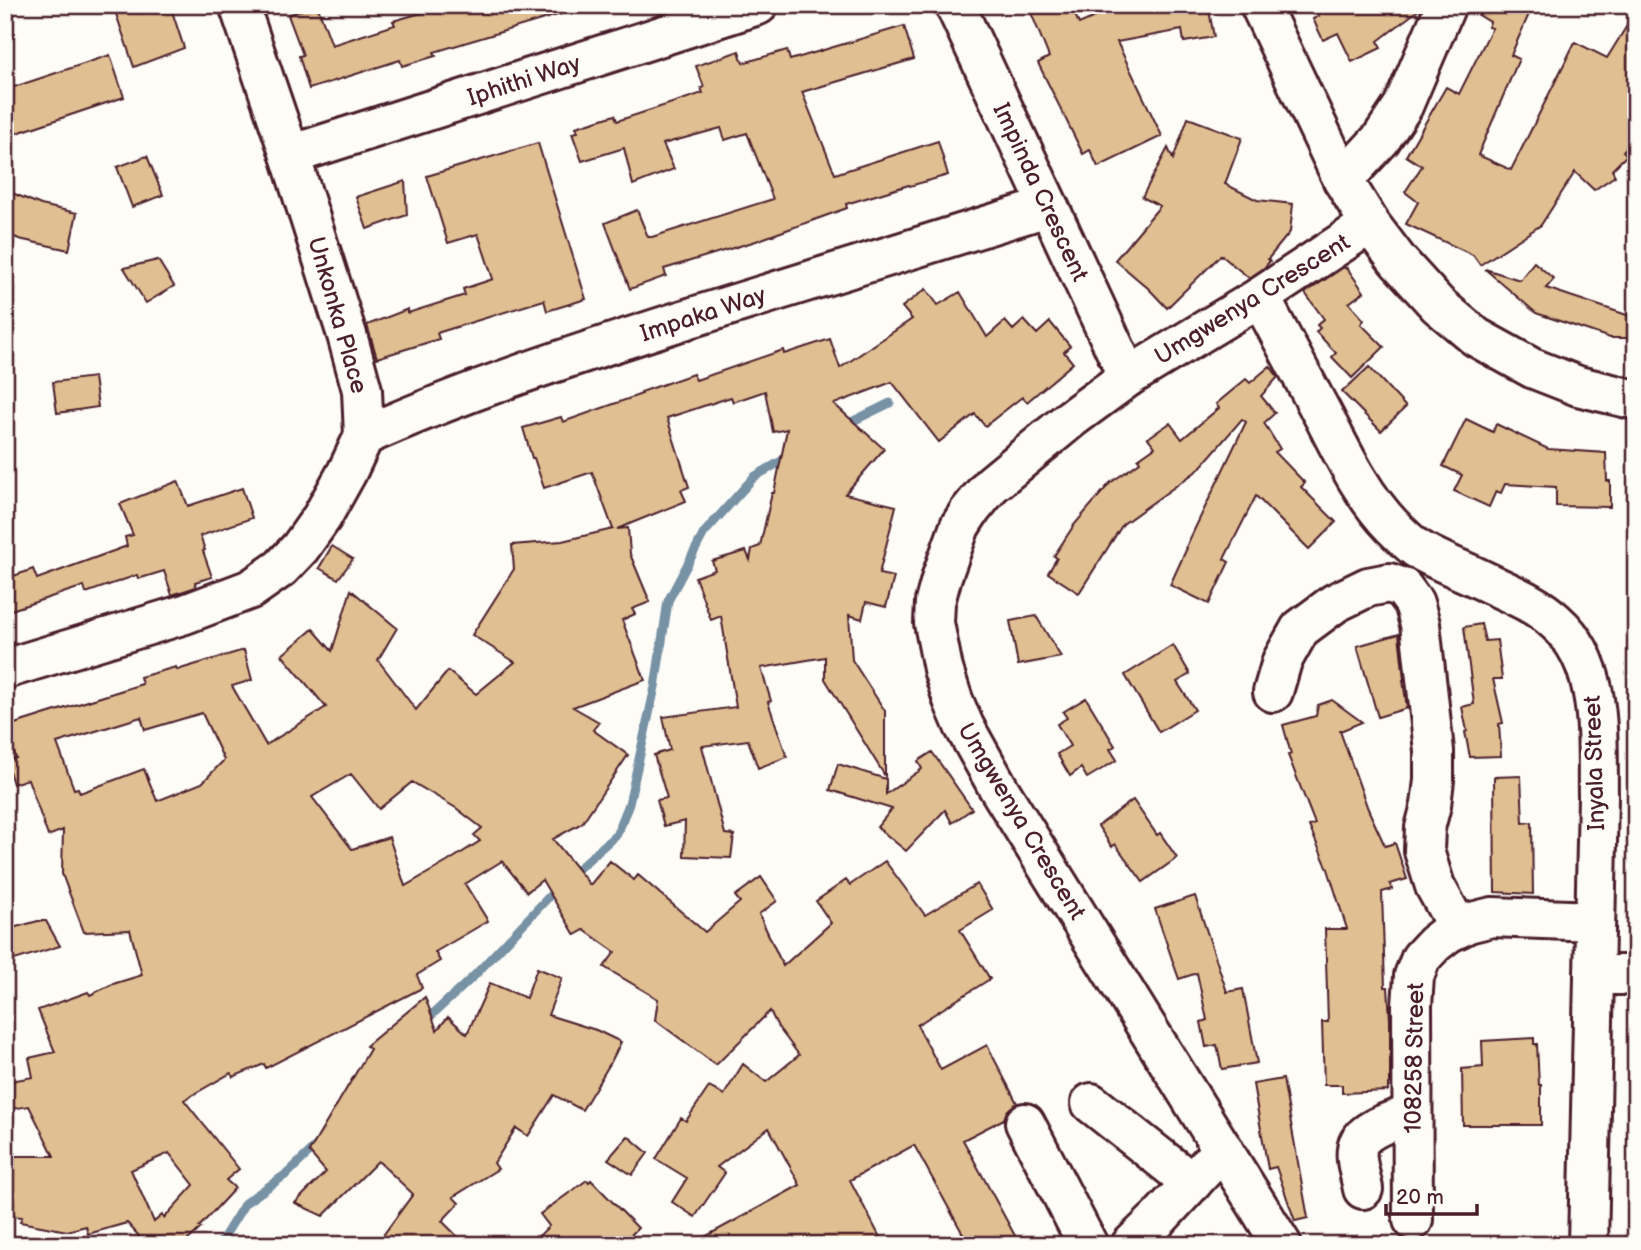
<svg xmlns="http://www.w3.org/2000/svg" width="1641" height="1250" viewBox="0 0 1641 1250" font-family="'Balsamiq Sans',sans-serif">
	<style>
		.lines { fill: none; stroke-linecap: round; stroke-linejoin: round }
		.stream { stroke: #7791a5; stroke-width: 9 }
		.building { fill: #e0bf92; stroke: #4a1f2b; stroke-width: 2; fill-rule: evenodd }
		.minor-casing { stroke: #4a1f2b; stroke-width: 44 }
		.minor { stroke: #fdfcf7; stroke-width: 38 }
		.labels { text-anchor: middle; stroke-width: 7; stroke-linejoin: round; paint-order: stroke }
		.street-label { font-size: 24px; fill: #4a1f2b; stroke: #fdfcf7 }
	</style>
	<rect width="100%" height="100%" fill="#fdfcf7"/>
	<filter id="ink" filterUnits="userSpaceOnUse"><feTurbulence type="fractalNoise" baseFrequency=".0143" numOctaves="2"/><feDisplacementMap in="SourceGraphic" scale="14" xChannelSelector="R" yChannelSelector="G"/><feConvolveMatrix kernelMatrix="1 2 1 2 8 2 1 2 1" color-interpolation-filters="sRGB"/></filter>
	<g filter="url(#ink)">
		<g class="lines">
			<g class="stream">
				<polyline points="845,425 890,403"/>
				<polyline points="569,877 617,834 629,804 655,687 668,601 704,533 754,477 790,456"/>
				<polyline points="423,1023 473,977 559,886"/>
				<polyline points="219,1245 245,1203 288,1173 318,1144"/>
			</g>
		</g>
		<g class="building">
			<polygon points="113,5 170,5 184,48 134,67"/>
			<polygon points="314,5 317,5 332,45 395,25 393,21 428,11 426,5 570,5 571,11 434,52 436,56 402,66 400,60 309,89 299,56 303,55 288,15"/>
			<polygon points="1028,5 1071,5 1079,24 1122,5 1208,5 1214,37 1184,42 1182,30 1117,42 1162,136 1098,167 1090,150 1083,154 1038,63 1049,57"/>
			<polygon points="1314,5 1422,5 1421,8 1378,41 1381,48 1352,62 1338,33 1323,40 1313,19 1319,16"/>
			<polygon points="1467,5 1533,5 1511,55 1519,59 1478,155 1511,170 1575,42 1607,58 1636,11 1636,138 1623,151 1627,155 1612,170 1615,176 1594,190 1575,172 1541,225 1480,265 1473,255 1406,224 1418,202 1405,192 1422,166 1406,156 1446,87 1459,94 1492,28 1488,27 1490,22 1467,8"/>
			<polygon points="904,26 914,59 802,92 835,174 938,141 948,175 910,186 909,185 846,204 847,208 756,241 664,269 666,276 630,289 605,223 637,210 648,237 652,237 773,199 747,133 725,140 721,128 663,144 674,169 633,185 624,148 582,161 572,133 578,132 576,127 615,115 617,121 703,93 701,88 704,87 696,66 739,51 743,63 787,50 790,60"/>
			<polygon points="110,55 124,97 5,137 5,90"/>
			<polygon points="1188,118 1242,138 1225,184 1257,200 1293,204 1290,232 1268,259 1270,261 1264,268 1249,278 1221,255 1167,308 1149,289 1115,260 1160,206 1142,197 1168,148 1173,159"/>
			<polygon points="538,143 586,299 547,311 544,300 437,333 439,339 377,358 367,325 408,309 408,313 465,295 463,289 493,279 478,234 448,243 427,176"/>
			<polygon points="147,156 163,195 132,207 117,167"/>
			<polygon points="405,181 407,215 367,229 356,197"/>
			<polygon points="5,190 41,205 77,213 69,250 19,239 5,233"/>
			<polygon points="158,260 174,286 146,303 124,268"/>
			<polygon points="1534,262 1554,279 1546,288 1636,318 1636,338 1610,338 1536,313 1485,269 1520,280"/>
			<polygon points="1344,267 1346,269 1347,268 1364,292 1349,303 1364,320 1361,324 1384,347 1352,378 1332,357 1336,353 1316,332 1320,328 1317,325 1324,319 1305,293"/>
			<path d="M926,289L938,305L960,292L987,337L1005,321L1013,330L1024,320L1037,334L1050,322L1070,346L1064,352L1073,363L1027,402L1022,397L985,426L975,414L939,442L892,382L834,404L884,449L845,494L896,506L879,574L894,577L886,607L866,602L862,619L849,615L852,660L885,711V776L825,679V657L761,668L771,701L768,702L787,757L758,768L748,740L702,746L725,834L734,835L731,858L684,856L685,821L664,826L657,800L667,798L654,755L670,750L663,717L736,707L721,616L711,620L695,577L715,570L712,561L746,551L750,560L752,549L760,546L772,493H774L787,429L773,432L765,391L733,402L731,397L667,418L689,487L681,490L686,501L617,529L628,528L630,554L650,602L632,609L635,614L622,620L645,680L573,707L599,722L593,730L628,755L582,823L553,839L590,885L610,861L634,880L638,875L705,932L740,902L735,896L761,877L777,901L759,914L783,966L831,923L816,901L846,880L850,885L885,861L925,915L977,884L993,910L960,930L990,979L917,1025L941,1070L987,1045L1017,1103L1007,1111L1004,1119L963,1140L1020,1245H969L914,1145L850,1180L884,1245H690L800,1185L769,1128L717,1167L725,1173L695,1217L672,1202L687,1178L656,1159L681,1118L686,1121L709,1087L724,1095L743,1064L766,1082L799,1055L778,1027L770,1011L716,1065L655,1020L658,999L604,967L615,952L584,930L575,935L542,880L527,892L502,861L465,884L488,921L435,952L440,961L417,975L422,988L266,1068L264,1064L233,1077L231,1073L184,1100L239,1169L226,1180L235,1188L199,1227L201,1228L186,1242L188,1245H129L139,1236L127,1223L88,1234L86,1226L67,1231L20,1222L22,1217L5,1215V1156H54L29,1106L5,1110V1082L33,1077L29,1058L55,1052L38,1010L88,992L90,995L113,984L142,975L130,930L84,932L62,874L63,830L48,836L28,779L13,784L6,761L16,758L5,727L142,684L140,677L176,667L177,670L244,650L252,680L232,686L266,745L326,707L282,655L313,629L332,651L351,590L397,628L378,660L416,710L448,671L476,694L515,662L472,635L514,569L512,545L562,541L613,529L592,472L544,488L534,458H532L523,428L561,417L563,422L642,394L641,392L693,374L696,380L783,350L784,354L830,339L840,368L912,319L902,307ZM202,713L224,760L202,783L157,801L144,769L80,793L78,788L74,789L57,743L141,717L145,730ZM351,774L379,809L412,782L456,808L482,828L474,835L480,841L447,862L405,886L389,837L352,849L312,797ZM169,1153L194,1185L164,1218L162,1215L154,1222L131,1170Z"/>
			<polygon points="1270,366 1278,377 1261,396 1275,413 1264,423 1280,449 1275,452 1305,483 1301,487 1336,522 1309,549 1256,496 1224,559 1229,562 1209,604 1170,585 1187,548 1186,547 1246,422 1242,419 1198,470 1123,524 1079,593 1048,573 1057,558 1054,556 1074,525 1110,483 1140,462 1138,459 1155,447 1148,438 1170,423 1182,439 1219,408 1216,404 1246,379 1250,383"/>
			<polygon points="1369,367 1406,407 1381,431 1342,392"/>
			<polygon points="94,377 98,407 57,413 53,382"/>
			<polygon points="1466,419 1493,432 1496,424 1548,449 1606,453 1607,481 1610,481 1610,507 1556,506 1556,487 1505,484 1501,493 1496,491 1489,507 1454,491 1462,475 1443,466"/>
			<polygon points="178,481 188,506 242,488 252,518 200,536 205,550 203,551 212,577 195,582 196,587 172,595 164,571 138,579 137,575 86,593 84,586 5,612 5,579 33,569 37,579 127,546 125,537 133,535 120,504"/>
			<polygon points="332,546 353,559 338,579 319,568"/>
			<polygon points="1036,616 1061,657 1018,665 1010,621"/>
			<polygon points="1481,624 1485,641 1497,640 1502,679 1493,679 1503,723 1499,724 1501,756 1470,757 1465,732 1467,731 1462,707 1474,704 1464,627"/>
			<polygon points="1399,634 1404,680 1403,680 1407,708 1378,717 1357,646"/>
			<polygon points="1173,645 1190,674 1177,682 1195,710 1159,732 1125,675"/>
			<polygon points="1086,698 1115,746 1110,749 1117,760 1087,778 1081,768 1070,776 1057,754 1070,746 1057,724 1067,718 1063,712"/>
			<polygon points="1332,700 1362,722 1340,731 1368,809 1385,846 1395,843 1407,879 1390,884 1392,889 1382,892 1385,987 1388,987 1390,1020 1390,1083 1388,1084 1388,1091 1342,1093 1342,1085 1324,1085 1322,1022 1328,1022 1325,929 1347,929 1328,869 1309,826 1315,824 1288,755 1291,754 1283,725 1316,716 1318,705"/>
			<polygon points="932,752 972,809 952,823 945,810 906,851 877,827 892,809 830,790 838,764 886,779 886,794 922,769 918,761"/>
			<polygon points="1521,776 1523,823 1532,822 1533,894 1495,892 1494,777"/>
			<polygon points="1133,800 1157,835 1160,833 1177,858 1143,882 1115,844 1112,847 1098,826"/>
			<polygon points="1195,896 1227,992 1243,989 1257,1063 1222,1069 1217,1045 1206,1047 1201,1022 1207,1020 1197,973 1179,979 1173,962 1155,909"/>
			<polygon points="38,921 46,921 60,946 5,963 5,930"/>
			<polygon points="537,968 562,978 548,1015 596,1030 621,1042 611,1062 582,1110 554,1095 528,1136 516,1128 494,1163 498,1169 453,1197 459,1203 442,1221 466,1245 376,1245 413,1194 378,1161 323,1216 295,1203 326,1172 309,1152 370,1049 366,1046 425,997 437,1030 448,1017 467,1034 490,983 526,998"/>
			<polygon points="1534,1038 1534,1044 1537,1044 1539,1085 1541,1085 1541,1125 1463,1125 1462,1069 1483,1067 1482,1041"/>
			<polygon points="1283,1079 1308,1218 1295,1221 1276,1167 1268,1169 1253,1084"/>
			<polygon points="628,1136 648,1153 632,1175 608,1159"/>
			<polygon points="587,1180 589,1182 591,1180 638,1228 621,1245 530,1245 549,1226 540,1214"/>
		</g>
		<g class="lines">
			<g class="minor-casing">
				<g id="minor">
					<polyline points="955,5 1128,377"/>
					<polyline points="1260,5 1343,180 1370,224 1398,261 1438,305 1476,337 1532,368 1578,386 1636,400"/>
					<polyline points="290,155 758,5"/>
					<polyline points="1343,180 1381,139 1403,106 1446,5"/>
					<path d="M1260,297C1282,338 1303,378 1325,419C1344,456 1363,496 1392,526C1399,533 1408,542 1416,548C1433,559 1459,569 1478,578C1504,591 1535,602 1556,622C1604,664 1597,739 1598,797L1588,1245"/>
					<path d="M364,436C471,388 581,353 693,317C811,280 929,243 1047,207"/>
					<polyline points="5,669 185,614 251,589 281,568 300,548 322,517 347,472 364,436 362,390 347,335 290,155 239,5"/>
					<polyline points="1273,692 1282,661 1300,629 1335,603 1368,587 1389,583 1403,588 1414,603 1420,624 1434,751 1434,780 1431,805 1425,828 1424,851 1435,886 1458,928"/>
					<polyline points="1594,975 1636,975"/>
					<polyline points="1091,1103 1192,1183"/>
					<polyline points="1025,1123 1088,1245"/>
					<path d="M1363,1189C1361,1177 1355,1161 1357,1149C1359,1129 1396,1120 1412,1114"/>
					<polyline points="1413,1220 1412,1006 1414,976 1421,958 1434,944 1448,933 1468,923 1492,917 1595,921"/>
					<polyline points="1131,1245 1159,1218 1223,1149"/>
					<polyline points="1282,1245 999,789 964,726 953,700 943,669 934,623 935,602 942,576 960,526 969,512 991,485 1072,418 1128,377 1260,297 1370,224"/>
				</g>
			</g>
			<use href="#minor" class="minor"/>
		</g>
	</g>
	<g class="labels">
		<g class="street-label">
			<text transform="translate(524 80) rotate(-18)" y="8">Iphithi Way</text>
			<text transform="translate(1041 192) rotate(65)" y="8">Impinda Crescent</text>
			<text transform="translate(1252 299) rotate(-32)" y="8">Umgwenya Crescent</text>
			<text transform="translate(703 314) rotate(-18)" y="8">Impaka Way</text>
			<text transform="translate(338 315) rotate(74)" y="8">Unkonka Place</text>
			<text transform="translate(1594 763) rotate(-92)" y="8">Inyala Street</text>
			<text transform="translate(1022 821) rotate(59)" y="8">Umgwenya Crescent</text>
			<text transform="translate(1414 1058) rotate(-89)" y="8">108258 Street</text>
		</g>
	</g>
	<rect width="1641" height="1250" fill="none" stroke="#fdfcf7" stroke-width="28"/>
	<rect x="14" y="14" width="1613" height="1222" fill="none" stroke="#4a1f2b" stroke-width="2.5" filter="url(#ink)"/>
	<path d="M1386 1204v10h91v-10" fill="none" stroke="#4a1f2b" stroke-width="3.5"/>
	<text x="1396" y="1204" font-size="21" fill="#4a1f2b" stroke="#fdfcf7" stroke-width="5" paint-order="stroke">20 m</text>
</svg>
